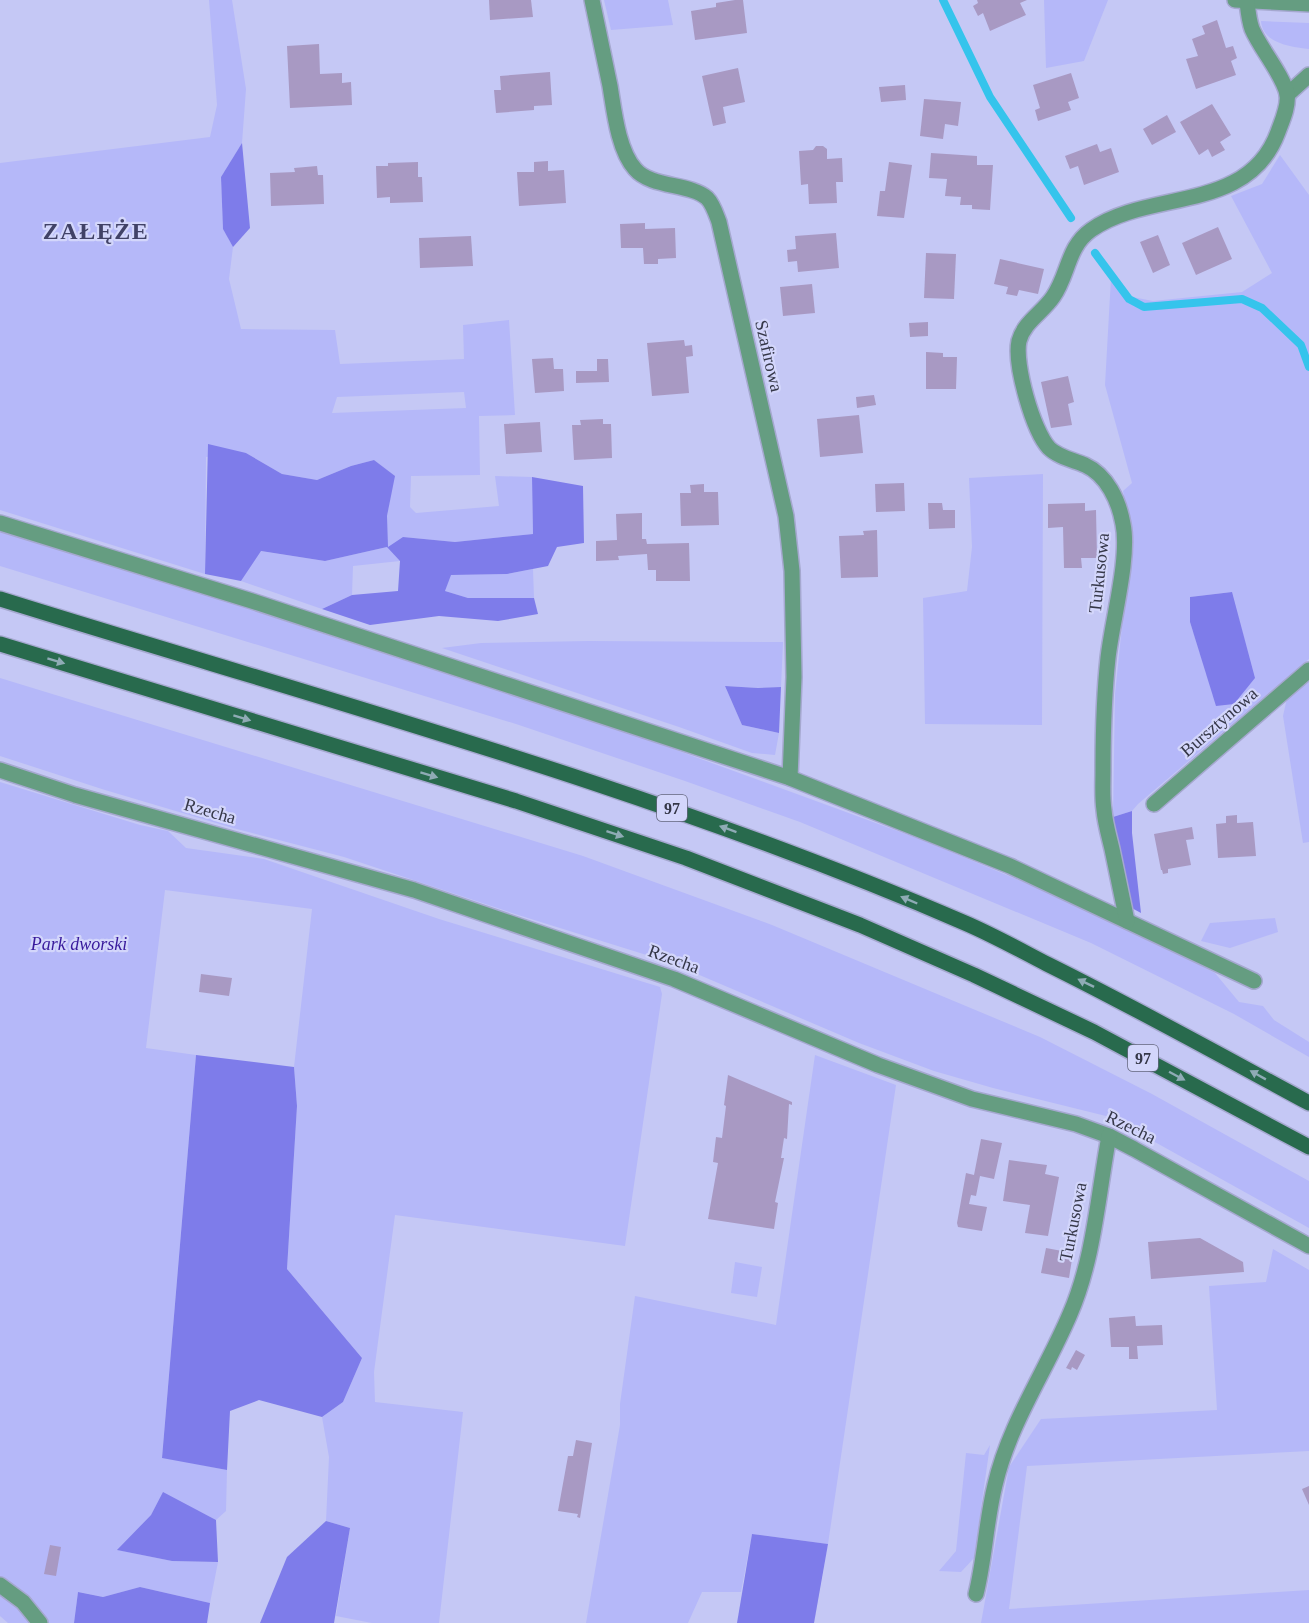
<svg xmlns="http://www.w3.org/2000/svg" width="1309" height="1623" viewBox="0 0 1309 1623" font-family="Georgia,serif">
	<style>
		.green { fill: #b5b8f9; fill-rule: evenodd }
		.forest { fill: #7e7cea }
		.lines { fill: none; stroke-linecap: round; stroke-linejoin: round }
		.stream { stroke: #35c4ec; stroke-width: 8 }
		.building { fill: #a899c3 }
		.minor-casing { stroke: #a5a8cf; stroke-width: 18 }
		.major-casing { stroke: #a5a8cf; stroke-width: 18 }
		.minor { stroke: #659d81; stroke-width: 15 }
		.major { stroke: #286a4d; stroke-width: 15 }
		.oneway { fill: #8fabb5 }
		.labels { text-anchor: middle; stroke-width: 4.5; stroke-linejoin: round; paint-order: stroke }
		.shield { fill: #d3d6fb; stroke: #64677e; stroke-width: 1.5 }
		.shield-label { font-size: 16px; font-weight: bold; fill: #353748 }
		.street-label { font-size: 18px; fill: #353748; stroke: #d3d6fb }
		.park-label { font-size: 18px; font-style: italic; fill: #381a9c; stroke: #d3d6fb }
		.district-label { font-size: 24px; font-weight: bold; letter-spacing: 1.5px; fill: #414267; stroke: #d3d6fb }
	</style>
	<rect width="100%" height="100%" fill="#c5c8f5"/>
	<g class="green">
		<path d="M209,0H232L246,89L242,143L221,177L223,228L233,247L229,279L241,329L335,330L340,364L464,359L463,325L509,320L515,415L479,416L480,475L411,476L410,507L416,513L499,506L495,476L532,477L533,534L455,542L403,537L400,561L353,566L352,595L322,609L241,581L260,551L325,561L387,547V516L394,476L374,460L351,466L317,480L282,474L246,453L206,457L205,574L0,510V163L210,137L217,105ZM464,392L466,408L332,413L337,397Z"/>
		<polygon points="604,0 668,0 673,25 611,30"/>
		<polygon points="1044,0 1108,0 1084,61 1046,68"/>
		<path d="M1261,21L1309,23V49C1291,47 1262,43 1261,21Z"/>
		<path d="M1280,155L1309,195V659L1138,804L1132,811L1113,817L1115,694L1131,538L1123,491L1132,483L1105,385L1111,278L1127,296L1153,301L1242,292L1272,273L1231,196L1262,184ZM1231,592L1217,706L1190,622V597Z"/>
		<polygon points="1043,474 1042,725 925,724 923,598 967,591 972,547 969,478"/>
		<polygon points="0,532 156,578 324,634 638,736 925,841 1040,889 1158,943 1215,973 1239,1002 1263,1006 1274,1020 1309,1042 1309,1057 1234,1014 1091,943 800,822 685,781 516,724 0,566"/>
		<polygon points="533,569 534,598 468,598 445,591 450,575 507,574"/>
		<polygon points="588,641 783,642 781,687 758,688 725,686 742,725 779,733 775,755 752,753 679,727 442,648 481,643"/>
		<polygon points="0,678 583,856 772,925 1040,1037 1152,1094 1309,1181 1309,1228 1110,1117 993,1088 934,1071 859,1043 669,962 515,914 344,857 233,828 105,790 0,756"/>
		<polygon points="1309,680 1309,842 1303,843 1283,716 1287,698"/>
		<polygon points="0,782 140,825 168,831 186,848 264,859 439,919 660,987 662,994 625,1246 395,1215 374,1372 375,1402 463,1412 439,1623 372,1623 336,1616 350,1528 326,1521 329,1457 322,1417 343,1402 362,1358 287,1269 297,1106 294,1067 312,909 165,890 146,1048 196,1055 162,1457 227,1470 226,1511 216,1520 163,1493 151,1515 118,1550 172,1561 218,1562 210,1603 140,1587 103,1597 78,1592 74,1623 8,1623 0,1616"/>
		<polygon points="1275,918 1278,932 1230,948 1201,941 1210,923"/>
		<polygon points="815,1055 896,1085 828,1544 752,1534 741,1592 702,1592 688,1623 586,1623 620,1425 620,1404 635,1296 776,1325"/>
		<polygon points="1273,1249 1309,1270 1309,1451 1027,1466 1009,1609 1309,1590 1309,1623 981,1623 1009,1467 1041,1419 1217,1410 1209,1286 1266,1282"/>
		<polygon points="735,1262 762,1267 757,1297 731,1293"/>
		<polygon points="990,1445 974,1558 961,1572 939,1571 956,1551 966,1453 984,1455"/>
	</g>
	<g class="forest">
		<polygon points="242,143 250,228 233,247 223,229 221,177"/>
		<polygon points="208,444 246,453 282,474 317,480 351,466 374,460 395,476 387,516 388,547 403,537 455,542 533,534 532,477 583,486 584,543 557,547 548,566 507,574 451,575 445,591 468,598 534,598 538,614 498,621 439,616 370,625 322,609 352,595 398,591 400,561 387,547 325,561 261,551 241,581 205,574"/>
		<polygon points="1232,592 1255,678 1234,704 1216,706 1190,622 1190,597"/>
		<polygon points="725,686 758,688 781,687 779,733 742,725"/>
		<polygon points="1132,811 1132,833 1141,913 1128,906 1113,817"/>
		<polygon points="196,1055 294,1067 297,1106 287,1269 362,1358 343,1402 322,1417 259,1400 230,1411 227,1470 162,1458"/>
		<polygon points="163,1492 216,1520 218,1562 172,1561 117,1550 151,1515"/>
		<polygon points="326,1521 350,1528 334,1623 260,1623 287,1557"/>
		<polygon points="752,1534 828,1544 814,1623 737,1623"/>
		<polygon points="140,1587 210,1603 207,1623 74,1623 78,1592 103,1597"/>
	</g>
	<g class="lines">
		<g class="stream">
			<polyline points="943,0 990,97 1071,218"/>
			<polyline points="1095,253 1129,299 1144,307 1242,299 1262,308 1301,345 1309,367"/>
		</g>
	</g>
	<g class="building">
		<polygon points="489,0 531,0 533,17 490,20"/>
		<polygon points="735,0 743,0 747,33 695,40 691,11 716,7 716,3"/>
		<polygon points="977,0 1027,0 1020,3 1026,15 990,31 983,13 978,16 973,6 978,3"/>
		<polygon points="1217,20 1226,48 1233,46 1237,58 1231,61 1236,75 1196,89 1186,59 1198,56 1192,39 1205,34 1202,26"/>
		<polygon points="319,44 320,74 342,73 342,83 351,82 352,105 290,108 287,46"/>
		<polygon points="738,68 745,102 723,107 726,123 713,126 702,76"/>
		<polygon points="550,72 552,105 534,106 534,110 496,113 494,90 501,90 500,76"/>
		<polygon points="1071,73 1079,98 1068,102 1071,110 1038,121 1035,110 1040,108 1033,85"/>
		<polygon points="905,85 906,100 881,102 879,87"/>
		<polygon points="924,99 961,102 958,126 945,124 943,139 920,136"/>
		<polygon points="1212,104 1231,135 1220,142 1225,150 1212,157 1208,149 1199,155 1180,122"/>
		<polygon points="1167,115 1176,132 1152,145 1143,129"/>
		<polygon points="1097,144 1100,152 1111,148 1119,172 1084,185 1078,166 1070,169 1065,156"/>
		<polygon points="816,146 823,146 827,149 827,159 842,158 843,182 836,182 837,203 809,204 808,184 801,185 799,151 813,150"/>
		<polygon points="931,153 977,156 977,165 993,165 990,210 972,209 972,205 960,205 961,197 945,196 947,179 929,178"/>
		<polygon points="548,161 548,171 564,170 566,203 519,206 517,172 534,172 534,162"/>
		<polygon points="418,162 418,177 422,177 423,202 390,203 390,197 377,198 376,166 388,166 388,163"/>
		<polygon points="889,162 912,165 904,218 877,216 880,191 885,191"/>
		<polygon points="317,166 318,175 323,175 324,204 271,206 270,173 295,172 294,168"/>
		<polygon points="645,223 645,229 675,228 676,258 658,259 658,264 644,264 643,248 621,248 620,224"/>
		<polygon points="1218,227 1232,259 1196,275 1182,243"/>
		<polygon points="836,233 839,268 798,272 797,261 788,262 787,250 796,249 795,236"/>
		<polygon points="1158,235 1170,265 1153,273 1140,242"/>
		<polygon points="471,236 473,266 420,268 419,238"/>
		<polygon points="926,253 956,254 954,299 924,298"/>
		<polygon points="1000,259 1044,269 1038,294 1019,290 1017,296 1006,294 1008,287 994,284"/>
		<polygon points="812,284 815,313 783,316 780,287"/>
		<polygon points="928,322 928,336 910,337 909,323"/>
		<polygon points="684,340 685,346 692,345 693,356 686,357 689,393 652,396 647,343"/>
		<polygon points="926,352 943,353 943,357 957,357 956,389 926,389"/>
		<polygon points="553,358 554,369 563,369 564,391 535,393 532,359"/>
		<polygon points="597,359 608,359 609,382 576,383 576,371 597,371"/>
		<polygon points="1068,376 1074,402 1068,404 1072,425 1051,428 1041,382"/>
		<polygon points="874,395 876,405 857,408 856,397"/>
		<polygon points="859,415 863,453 820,457 817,419"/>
		<polygon points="603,419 603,424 611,424 612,458 574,460 572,425 581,425 580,420"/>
		<polygon points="540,422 542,452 506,454 504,424"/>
		<polygon points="904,483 905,511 876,512 875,484"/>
		<polygon points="704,484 704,492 718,492 719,525 681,526 680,493 691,493 690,485"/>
		<polygon points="928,503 942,503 943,510 955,510 955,528 929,529"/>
		<polygon points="1085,503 1085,511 1096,510 1097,558 1081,558 1082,568 1064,568 1063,527 1048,528 1048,504"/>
		<polygon points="642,513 642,539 646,539 647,544 689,543 690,581 656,581 656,570 648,570 647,554 618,556 619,560 596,561 596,541 617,540 616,514"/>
		<polygon points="877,530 878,577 841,578 839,536 864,535 863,531"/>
		<polygon points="1237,815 1237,823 1253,822 1256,856 1218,858 1216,824 1226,823 1226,816"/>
		<polygon points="1192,827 1194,839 1186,840 1191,865 1168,869 1168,873 1163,874 1162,870 1161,870 1154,834"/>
		<polygon points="201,974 232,978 229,996 199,992"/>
		<polygon points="728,1075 792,1102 792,1105 789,1104 787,1139 784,1138 781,1158 784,1158 775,1202 778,1203 774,1229 708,1219 718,1163 713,1162 716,1137 722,1138 726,1106 724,1105"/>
		<polygon points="981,1139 1002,1143 994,1179 980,1176 976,1196 971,1195 969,1204 987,1207 982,1231 958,1227 957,1223 966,1173 974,1175"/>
		<polygon points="1009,1160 1047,1165 1045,1174 1059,1177 1048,1236 1025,1233 1030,1205 1003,1201"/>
		<polygon points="1200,1238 1243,1262 1244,1272 1151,1279 1148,1242"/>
		<polygon points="1046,1248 1073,1253 1069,1278 1041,1273"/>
		<polygon points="1135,1316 1136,1326 1162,1325 1163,1345 1137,1346 1138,1359 1129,1359 1129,1347 1111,1347 1109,1318"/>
		<polygon points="1076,1350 1085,1355 1077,1370 1072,1367 1071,1370 1066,1368"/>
		<polygon points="576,1440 592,1443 580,1518 577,1517 578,1514 558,1511 568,1456 573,1456"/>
		<polygon points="1309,1486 1309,1505 1302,1489"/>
		<polygon points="50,1545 61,1547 56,1576 44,1574"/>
	</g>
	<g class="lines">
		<g class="minor-casing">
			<g id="minor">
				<path d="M592,0C598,29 604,57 610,86C614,110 618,150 635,169C651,188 690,183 707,198C713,204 716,214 719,222L786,516L792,571L794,677L790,778"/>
				<polyline points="1235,0 1309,4"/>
				<polyline points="1287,95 1309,75"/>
				<polyline points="0,523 252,601 790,778 1010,866 1254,981"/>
				<polyline points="0,770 75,795 414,890 674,979 878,1065 972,1099 1076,1124 1109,1136 1134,1149 1309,1246"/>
				<polyline points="1154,804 1309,670"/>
				<path d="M1127,921C1122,897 1117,873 1112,849C1109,836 1105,823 1104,810C1102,797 1103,784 1103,771C1103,733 1104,695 1108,658C1112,621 1130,558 1123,524C1119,501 1107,475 1085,465C1073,460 1058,457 1049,448C1033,431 1014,364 1019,341C1024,322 1042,313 1053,297C1069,274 1067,247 1091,230C1148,189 1248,214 1278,132C1282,121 1289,106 1287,94C1283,75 1260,48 1252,29C1249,21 1248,11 1247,2"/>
				<polyline points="0,1585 23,1602 40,1623"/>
				<path d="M976,1594C985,1558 986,1521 995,1485C1009,1424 1046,1371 1070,1314C1094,1259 1098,1195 1109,1136"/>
			</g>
		</g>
		<g class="major-casing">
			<g id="major">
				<path d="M0,599C324,700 653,788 965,923C993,935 1020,950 1047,964C1136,1008 1222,1056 1309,1103"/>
				<polyline points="0,644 516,801 686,858 860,925 974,975 1094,1032 1309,1147"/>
			</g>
		</g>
		<use href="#minor" class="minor"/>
		<use href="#major" class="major"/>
	</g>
	<defs><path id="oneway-solid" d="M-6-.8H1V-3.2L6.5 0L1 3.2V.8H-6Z" transform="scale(1.5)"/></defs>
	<g class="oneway">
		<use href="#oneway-solid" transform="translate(56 661) rotate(17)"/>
		<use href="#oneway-solid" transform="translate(242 718) rotate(17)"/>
		<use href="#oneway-solid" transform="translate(429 775) rotate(17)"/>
		<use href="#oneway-solid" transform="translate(728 829) rotate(-160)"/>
		<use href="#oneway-solid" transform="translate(615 834) rotate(18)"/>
		<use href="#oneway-solid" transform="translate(909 900) rotate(-157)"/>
		<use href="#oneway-solid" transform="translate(1086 983) rotate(-154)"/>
		<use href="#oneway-solid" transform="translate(1258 1075) rotate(-151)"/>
		<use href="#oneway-solid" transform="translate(1177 1076) rotate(28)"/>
	</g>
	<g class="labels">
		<g class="shield">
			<rect x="657" y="795" width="30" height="26" rx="4.5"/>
			<rect x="1128" y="1045" width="30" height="26" rx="4.5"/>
		</g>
		<g class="shield-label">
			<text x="672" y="814">97</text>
			<text x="1143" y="1064">97</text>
		</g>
		<g class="street-label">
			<text transform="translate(769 356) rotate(77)" y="6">Szafirowa</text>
			<text transform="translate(1099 573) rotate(-84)" y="6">Turkusowa</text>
			<text transform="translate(1219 722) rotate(-41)" y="6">Bursztynowa</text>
			<text transform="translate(210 811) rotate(16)" y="6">Rzecha</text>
			<text transform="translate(674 959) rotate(20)" y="6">Rzecha</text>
			<text transform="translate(1131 1127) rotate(26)" y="6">Rzecha</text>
			<text transform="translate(1073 1222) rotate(-79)" y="6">Turkusowa</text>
		</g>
		<g class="park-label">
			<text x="79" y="950">Park dworski</text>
		</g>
		<g class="district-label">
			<text x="96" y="239">ZAŁĘŻE</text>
		</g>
	</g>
</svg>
